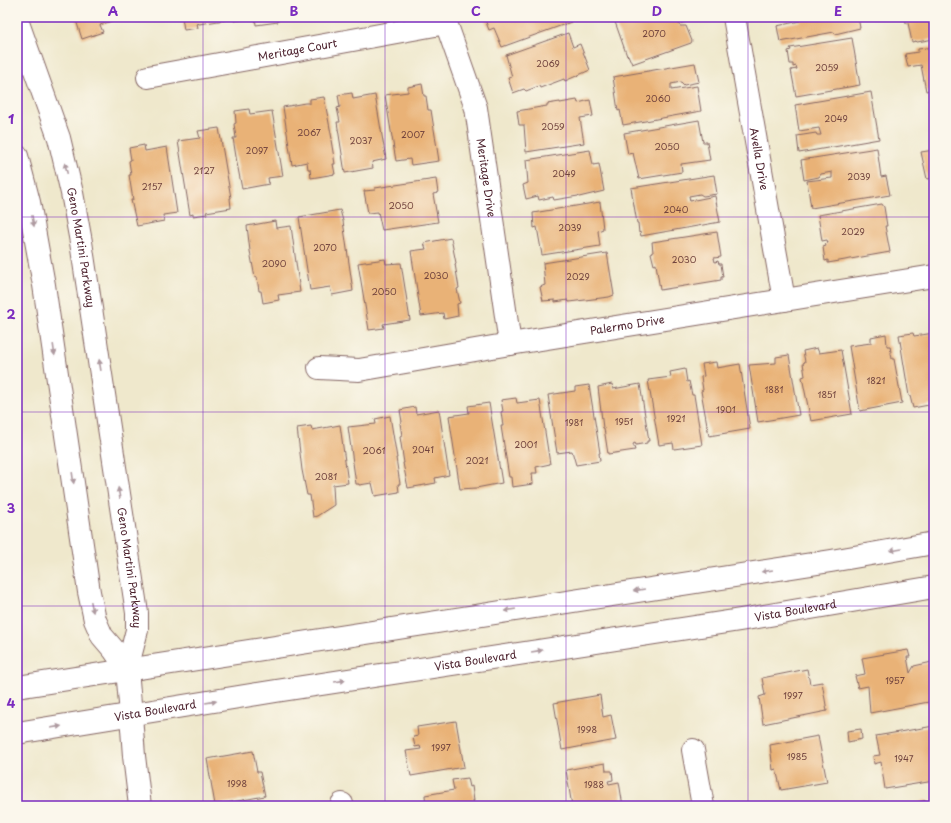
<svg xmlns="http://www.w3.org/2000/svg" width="951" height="823" viewBox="0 0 951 823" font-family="'Playpen Sans',sans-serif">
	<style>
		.building { fill: #e9b277 }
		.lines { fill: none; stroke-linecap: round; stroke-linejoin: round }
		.street-casing { stroke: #846563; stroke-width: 24 }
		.secondary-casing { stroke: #846563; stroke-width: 24 }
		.street { stroke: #fff; stroke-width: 22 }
		.secondary { stroke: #fff; stroke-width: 22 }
		.oneway { fill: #ae9aa0 }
		.grid { fill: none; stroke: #7b2cbf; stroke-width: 1; stroke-opacity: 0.55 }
		.labels { text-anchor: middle; stroke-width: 4; stroke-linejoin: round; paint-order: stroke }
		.number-label { font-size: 9px; fill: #72443e }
		.street-label { font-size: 11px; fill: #4a1f2b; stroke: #fbf7ec }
		.neatline { fill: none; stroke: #7b2cbf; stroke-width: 1.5 }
		.grid-label { font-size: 13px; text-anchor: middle; font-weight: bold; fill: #7b2cbf }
	</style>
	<rect width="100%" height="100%" fill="#fbf7ec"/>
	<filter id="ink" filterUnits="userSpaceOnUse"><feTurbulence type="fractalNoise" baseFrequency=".025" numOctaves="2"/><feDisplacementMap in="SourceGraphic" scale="8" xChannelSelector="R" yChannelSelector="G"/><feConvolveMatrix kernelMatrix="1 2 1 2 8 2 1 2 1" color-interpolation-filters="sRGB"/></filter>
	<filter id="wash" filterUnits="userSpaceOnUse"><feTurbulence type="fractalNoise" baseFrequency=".012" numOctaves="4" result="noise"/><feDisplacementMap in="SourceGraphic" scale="16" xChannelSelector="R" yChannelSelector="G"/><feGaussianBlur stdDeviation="0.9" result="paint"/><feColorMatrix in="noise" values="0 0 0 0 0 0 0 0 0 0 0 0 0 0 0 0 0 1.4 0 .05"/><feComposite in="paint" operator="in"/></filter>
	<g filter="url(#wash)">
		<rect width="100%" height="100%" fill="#efe8cc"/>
		<g id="blocks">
			<g class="building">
				<polygon points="75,17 119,17 120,18 100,25 103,32 82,39"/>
				<polygon points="182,17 224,17 225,20 199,24 198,23 197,23 198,28 184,30"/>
				<polygon points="233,17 253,17 253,18 234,21"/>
				<polygon points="255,17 277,17 278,22 256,25"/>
				<polygon points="484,17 569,17 571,22 502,47 494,28 489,30"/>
				<polygon points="620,17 683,17 685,22 679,24 680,26 686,26 692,41 691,43 632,64 628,55 627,56 614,19"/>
				<polygon points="799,17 858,17 860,28 835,34 834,32 780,42 777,26 800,21"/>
				<polygon points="905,17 934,17 934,39 917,42 916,41 912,42 908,23 906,23"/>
				<polygon points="568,33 573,47 580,44 590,70 565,81 564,79 540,88 539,86 526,91 524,89 513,93 508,78 512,77 506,55"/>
				<polygon points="852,38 860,85 796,96 791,70 797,69 796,66 793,67 793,64 790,64 788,51 791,50 790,48"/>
				<polygon points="934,47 934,89 926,91 921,65 908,67 905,54 918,52 918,49"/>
				<polygon points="695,63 699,82 684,85 681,82 671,84 671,90 697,86 701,111 623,125 620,110 618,111 613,77"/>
				<polygon points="422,84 424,96 426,96 428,110 431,110 439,161 411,165 410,159 396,161 385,95 408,92 408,87"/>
				<polygon points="871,92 879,139 799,153 797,136 816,133 817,135 821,135 819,128 799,131 795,105"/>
				<polygon points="352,93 353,99 375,95 386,159 372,162 373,168 345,173 337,122 340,122 337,108 340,107 338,95"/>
				<polygon points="324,97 332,139 331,140 335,164 333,164 335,174 311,178 310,169 308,169 307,162 292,165 283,107 305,103 309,103 309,104 310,104 310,99"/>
				<polygon points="934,98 934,120 933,120 929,99"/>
				<polygon points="577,100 578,103 590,100 593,116 580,118 584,143 526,152 524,125 519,125 517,111 547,106 547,104 560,102 560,103"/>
				<polygon points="249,109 250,114 272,111 283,176 268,178 269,184 242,189 237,163 233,138 236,138 234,124 236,123 235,111"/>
				<polygon points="699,120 703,142 707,142 710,160 681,164 682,172 639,179 633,153 628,154 624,133"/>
				<polygon points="219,128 231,198 230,198 231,208 206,212 207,214 193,216 193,214 190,215 178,141 200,138 198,131"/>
				<polygon points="144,145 145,151 167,147 177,213 163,215 164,221 137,226 131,200 133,200 129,175 131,175 129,161 131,160 129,148"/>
				<polygon points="877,148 881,177 886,176 890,195 811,208 807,181 832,178 832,172 821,174 819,177 804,180 801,160"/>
				<polygon points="590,150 593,165 599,164 604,191 579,197 578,196 554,200 553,197 539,200 538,196 526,199 523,185 528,183 526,160"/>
				<polygon points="934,150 934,182 933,182 933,178 927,179 921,152"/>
				<polygon points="714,175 717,194 703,196 700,194 689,196 690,201 715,196 720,222 641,236 640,232 639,233 638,223 637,223 631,188"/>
				<polygon points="436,179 438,193 433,194 438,222 382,230 378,212 368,213 364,191 375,190 375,188"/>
				<polygon points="600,202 603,229 598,231 600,246 542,255 537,227 534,228 533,213"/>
				<polygon points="882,204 884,207 887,226 885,226 890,252 828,263 828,260 825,261 823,247 826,246 825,244 828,243 827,240 822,241 818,215"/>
				<polygon points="340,210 343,221 353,291 332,295 330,287 310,290 299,217"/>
				<polygon points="275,221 276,228 291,226 300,292 278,295 279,300 263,303 261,291 259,291 257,277 255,278 250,251 247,226"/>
				<polygon points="717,232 721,257 714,258 715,262 718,261 719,264 721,264 723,277 721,277 721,280 660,290 656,264 654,265 651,253 653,252 652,242"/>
				<polygon points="451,238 456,263 455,264 459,288 457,289 460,303 457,304 458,316 444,319 443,313 421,316 411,251 426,249 424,243"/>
				<polygon points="607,253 614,295 609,297 569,302 568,300 555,302 555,300 543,301 540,287 545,285 543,263"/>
				<polygon points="385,259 386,264 401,263 410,320 383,324 384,328 369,330 358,263"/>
				<polygon points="913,333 914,336 934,333 934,404 913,408 910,396 909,396 899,335"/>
				<polygon points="886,334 887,346 890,346 892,359 894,359 902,403 860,411 849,346 871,343 871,337"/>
				<polygon points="817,348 819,353 841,350 852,414 811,421 802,377 805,376 803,363 805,362 803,351"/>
				<polygon points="789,355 799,415 758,422 749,365 776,363 776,357"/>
				<polygon points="716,362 717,368 740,364 750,429 709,436 701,391 703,390 701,377 704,376 702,364"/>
				<polygon points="685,369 687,382 689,381 692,395 694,395 702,445 674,449 673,443 659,445 648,380 671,377 670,372"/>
				<polygon points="612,384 613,389 640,384 649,441 647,441 647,443 636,445 635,443 633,444 635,450 608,454 604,428 603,428 598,387"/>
				<polygon points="589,385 600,453 599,453 600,461 576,465 572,451 557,453 548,395 575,391 575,387"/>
				<polygon points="516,398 517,403 540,400 550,464 536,467 537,473 532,473 533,484 512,487 511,477 509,477 501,426 503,426 501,412 503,411 501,400"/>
				<polygon points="489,403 502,483 476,488 460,489 449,416 469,413 468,406"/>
				<polygon points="415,407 416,414 439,410 449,475 435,478 436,483 408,488 403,463 404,463 400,437 402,436 400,423 402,422 400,410"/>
				<polygon points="390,416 397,458 396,458 400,484 398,484 399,492 375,496 372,483 359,485 359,484 356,484 348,427 376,424 375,419"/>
				<polygon points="340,425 348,483 333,485 334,505 317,516 313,517 310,495 307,495 302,470 297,428 311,426 312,430"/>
				<polygon points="908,650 910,657 907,657 910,673 914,666 932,662 934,673 934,701 870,713 868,686 858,688 855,676 865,674 862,658"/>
				<polygon points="807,669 810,684 822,682 827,711 763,724 759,697 765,695 762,678"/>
				<polygon points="600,695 603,717 611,715 616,740 562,750 554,703"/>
				<polygon points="456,721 464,767 411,776 406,751 421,749 420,746 415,747 413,737 418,736 417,727"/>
				<polygon points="934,726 934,781 885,789 881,762 874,764 873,756 880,755 876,736"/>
				<polygon points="861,729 862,739 848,742 847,731"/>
				<polygon points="818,736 827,782 781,790 776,769 773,770 770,745"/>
				<polygon points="253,751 257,772 260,772 265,796 215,805 207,759"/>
				<polygon points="605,763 606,771 612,771 613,780 608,781 609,784 619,782 623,806 572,806 566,770"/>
				<polygon points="468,778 470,787 472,786 474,801 473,800 474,806 426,806 425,795 454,790 452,780"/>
				<polygon points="926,800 928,806 909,806"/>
			</g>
		</g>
	</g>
	<g filter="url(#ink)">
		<use href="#blocks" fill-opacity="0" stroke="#846563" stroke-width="1"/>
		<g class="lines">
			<g class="street-casing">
				<g id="street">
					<path id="s1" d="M444,17L476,108L510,344"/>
					<path id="s2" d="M734,17L784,300"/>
					<path id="s3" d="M148,77L446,23"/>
					<path id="s4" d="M319,368L359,370L510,344L934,276"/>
					<polyline points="131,715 134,756 140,806"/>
					<polyline points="693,750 703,806"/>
					<polyline points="342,804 342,806"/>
				</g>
			</g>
			<g class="secondary-casing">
				<g id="secondary">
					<path id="s5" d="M17,20L59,138L72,193L81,242L137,613V630L127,669L131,715"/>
					<polyline points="17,156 29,202 44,285 89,592 95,620 102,636 114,650 127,669"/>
					<polyline points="17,687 831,561 934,543"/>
					<path id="s6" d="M17,733L276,691L740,620L934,587"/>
				</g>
			</g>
			<use href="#street" class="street"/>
			<use href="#secondary" class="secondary"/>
		</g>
		<defs><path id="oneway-solid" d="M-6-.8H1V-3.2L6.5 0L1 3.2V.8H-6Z"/></defs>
		<g class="oneway">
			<use href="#oneway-solid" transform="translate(66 168) rotate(-103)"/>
			<use href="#oneway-solid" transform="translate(33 221) rotate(79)"/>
			<use href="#oneway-solid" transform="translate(54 350) rotate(82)"/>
			<use href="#oneway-solid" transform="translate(100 365) rotate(-99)"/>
			<use href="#oneway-solid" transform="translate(73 478) rotate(82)"/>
			<use href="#oneway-solid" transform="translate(119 493) rotate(-99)"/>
			<use href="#oneway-solid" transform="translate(896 550) rotate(170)"/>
			<use href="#oneway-solid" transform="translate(767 571) rotate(171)"/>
			<use href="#oneway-solid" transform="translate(639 590) rotate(171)"/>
			<use href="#oneway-solid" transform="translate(92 607) rotate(78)"/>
			<use href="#oneway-solid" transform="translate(510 610) rotate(171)"/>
			<use href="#oneway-solid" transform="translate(537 651) rotate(-9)"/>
			<use href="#oneway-solid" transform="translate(340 681) rotate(-9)"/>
			<use href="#oneway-solid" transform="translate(211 702) rotate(-9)"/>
			<use href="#oneway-solid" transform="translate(56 727) rotate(-9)"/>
		</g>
	</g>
	<path class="grid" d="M203,17V806M385,17V806M566,17V806M748,17V806M17,217H934M17,412H934M17,606H934"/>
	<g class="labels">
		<g class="number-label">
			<text x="654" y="37">2070</text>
			<text x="548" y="67">2069</text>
			<text x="827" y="71">2059</text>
			<text x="658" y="102">2060</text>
			<text x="836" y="122">2049</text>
			<text x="553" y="130">2059</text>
			<text x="309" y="136">2067</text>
			<text x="413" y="138">2007</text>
			<text x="361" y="144">2037</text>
			<text x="667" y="150">2050</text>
			<text x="257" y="154">2097</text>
			<text x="204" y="174">2127</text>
			<text x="564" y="177">2049</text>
			<text x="859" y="180">2039</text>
			<text x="152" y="190">2157</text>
			<text x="401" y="209">2050</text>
			<text x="676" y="213">2040</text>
			<text x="570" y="231">2039</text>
			<text x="853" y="235">2029</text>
			<text x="325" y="251">2070</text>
			<text x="684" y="263">2030</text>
			<text x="274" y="267">2090</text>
			<text x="436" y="279">2030</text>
			<text x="578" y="280">2029</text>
			<text x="384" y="295">2050</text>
			<text x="876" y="384">1821</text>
			<text x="774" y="393">1881</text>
			<text x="827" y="398">1851</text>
			<text x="726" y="413">1901</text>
			<text x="676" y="422">1921</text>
			<text x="624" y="425">1951</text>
			<text x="574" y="426">1981</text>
			<text x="526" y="448">2001</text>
			<text x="423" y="453">2041</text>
			<text x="374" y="454">2061</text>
			<text x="477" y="464">2021</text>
			<text x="326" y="480">2081</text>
			<text x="895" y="684">1957</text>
			<text x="793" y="699">1997</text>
			<text x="587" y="733">1998</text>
			<text x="441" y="751">1997</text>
			<text x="797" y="760">1985</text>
			<text x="904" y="762">1947</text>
			<text x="237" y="787">1998</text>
			<text x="594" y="788">1988</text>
		</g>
		<g class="street-label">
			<text dy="4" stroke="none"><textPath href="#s3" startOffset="152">Meritage Court</textPath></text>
			<text dy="4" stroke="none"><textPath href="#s2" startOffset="144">Avella Drive</textPath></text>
			<text dy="4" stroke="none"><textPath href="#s1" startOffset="167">Meritage Drive</textPath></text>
			<text dy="4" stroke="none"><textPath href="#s5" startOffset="237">Geno Martini Parkway</textPath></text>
			<text dy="4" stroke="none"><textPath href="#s4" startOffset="312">Palermo Drive</textPath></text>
			<text dy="4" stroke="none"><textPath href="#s5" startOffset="561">Geno Martini Parkway</textPath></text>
			<text dy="4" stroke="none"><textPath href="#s6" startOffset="788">Vista Boulevard</textPath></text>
			<text dy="4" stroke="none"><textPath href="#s6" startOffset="464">Vista Boulevard</textPath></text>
			<text dy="4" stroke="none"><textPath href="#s6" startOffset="140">Vista Boulevard</textPath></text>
		</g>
	</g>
	<rect width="951" height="823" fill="none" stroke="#fbf7ec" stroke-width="44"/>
	<rect x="22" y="22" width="907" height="779" class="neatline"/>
	<g class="grid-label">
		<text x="113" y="16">A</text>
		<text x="294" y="16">B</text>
		<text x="476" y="16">C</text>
		<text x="657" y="16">D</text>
		<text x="838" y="16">E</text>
		<text x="11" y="124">1</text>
		<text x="11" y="319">2</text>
		<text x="11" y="513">3</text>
		<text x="11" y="708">4</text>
	</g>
</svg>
